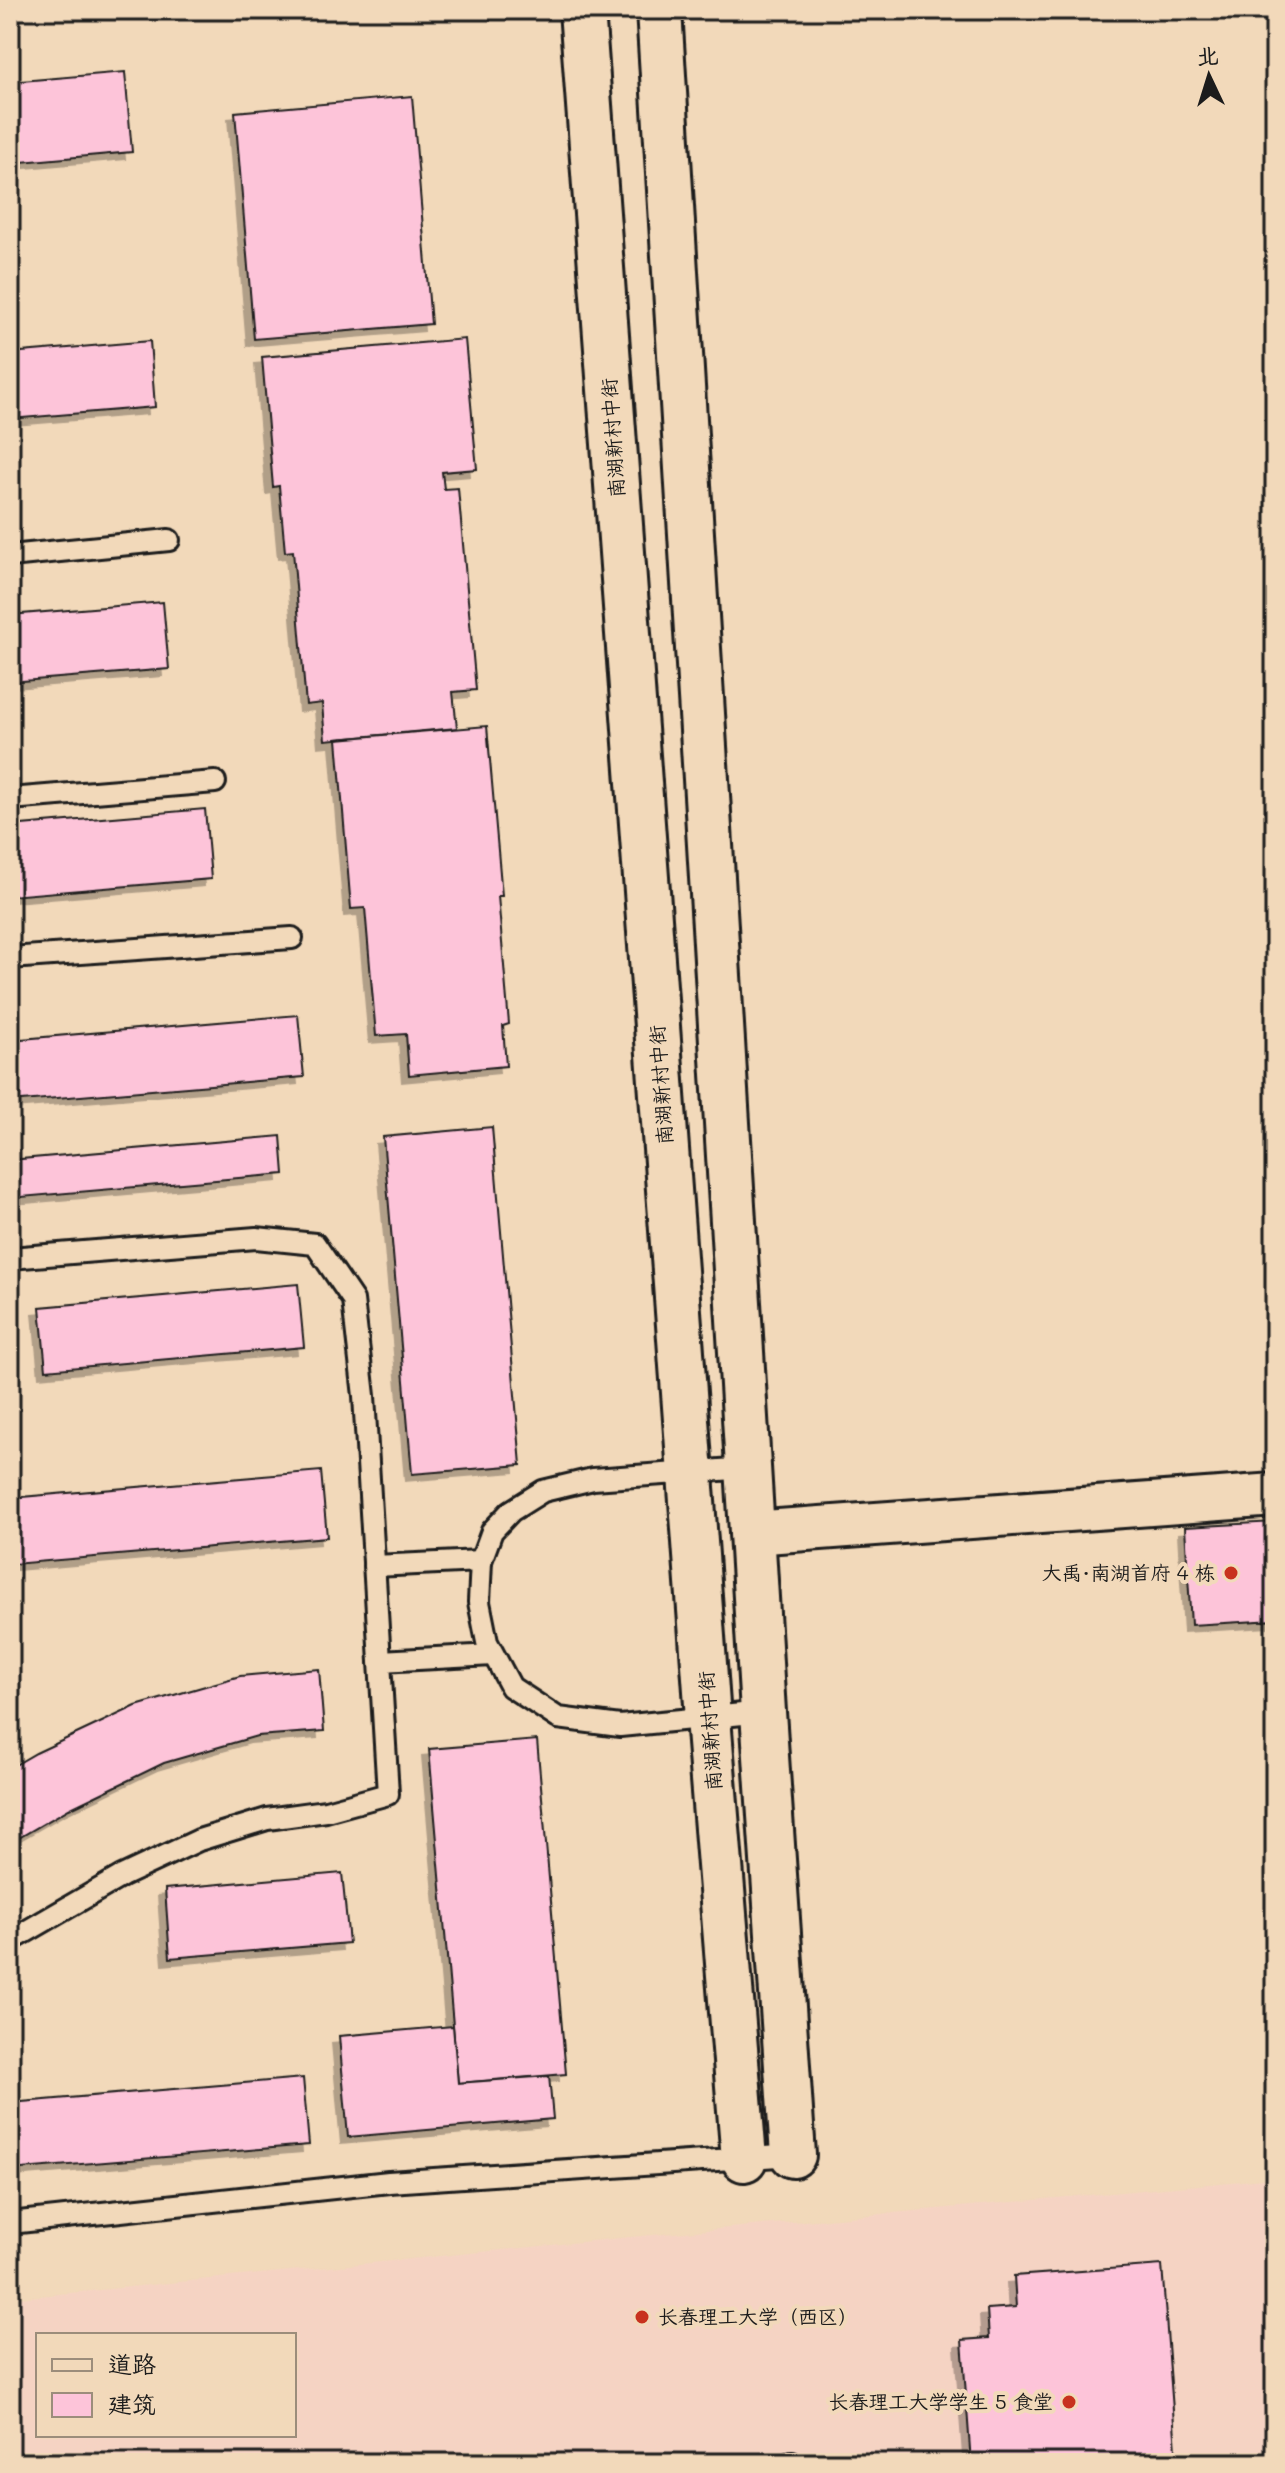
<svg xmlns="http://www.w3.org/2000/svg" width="1285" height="2473" viewBox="0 0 1285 2473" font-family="Mali,'LXGW WenKai TC',sans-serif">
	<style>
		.built { fill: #f5d3c3; fill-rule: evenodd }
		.building { fill: #fdc4d9; stroke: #1c1c1c; stroke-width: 2; filter: url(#shadow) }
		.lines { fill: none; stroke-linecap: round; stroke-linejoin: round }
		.lane-casing { stroke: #1c1c1c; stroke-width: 26 }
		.street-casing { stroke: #1c1c1c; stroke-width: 48 }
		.secondary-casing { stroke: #1c1c1c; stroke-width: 50 }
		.lane { stroke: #f2d9ba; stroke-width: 20 }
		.street { stroke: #f2d9ba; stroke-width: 42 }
		.secondary { stroke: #f2d9ba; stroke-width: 44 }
		.poi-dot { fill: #c8321e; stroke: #f2d9ba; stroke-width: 3 }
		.labels { text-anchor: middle; stroke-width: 8; stroke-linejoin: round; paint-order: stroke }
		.street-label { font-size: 20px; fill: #1c1c1c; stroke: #f2d9ba }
		.poi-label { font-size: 20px; fill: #1c1c1c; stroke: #f2d9ba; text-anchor: end }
	</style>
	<defs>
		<filter id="shadow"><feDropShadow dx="-7" dy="7" stdDeviation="0" flood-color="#0004"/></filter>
	</defs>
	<rect width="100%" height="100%" fill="#f2d9ba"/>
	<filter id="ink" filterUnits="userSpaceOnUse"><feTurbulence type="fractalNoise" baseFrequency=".0125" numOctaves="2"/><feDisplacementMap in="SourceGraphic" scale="16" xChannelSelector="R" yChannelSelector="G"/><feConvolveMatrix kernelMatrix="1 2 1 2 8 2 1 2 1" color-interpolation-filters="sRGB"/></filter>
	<g filter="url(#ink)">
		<path class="built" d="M1275,2178V2463H10V2299L631,2237ZM38,2335H294V2435H38Z"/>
		<g class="building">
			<polygon points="125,72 132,152 10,163 10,82"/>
			<polygon points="412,96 431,324 254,339 235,112"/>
			<polygon points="465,339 477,469 442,472 444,489 458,488 476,690 453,692 457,728 325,740 322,703 306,705 293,551 285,552 279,486 273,487 262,357"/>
			<polygon points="150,341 155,407 10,419 10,353"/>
			<polygon points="163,602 169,669 10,682 10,615"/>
			<polygon points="487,726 502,896 498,896 509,1024 503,1026 506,1066 409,1075 406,1034 376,1036 365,908 351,909 337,739"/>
			<polygon points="205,809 211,879 10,896 10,826"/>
			<polygon points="298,1015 304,1077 10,1102 10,1040"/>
			<polygon points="492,1127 521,1465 412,1474 383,1137"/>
			<polygon points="281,1136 284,1174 10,1198 10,1160"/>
			<polygon points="298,1284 304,1347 46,1370 40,1307"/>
			<polygon points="321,1471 327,1537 13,1564 10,1498"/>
			<polygon points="1275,1522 1275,1620 1191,1625 1185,1527"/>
			<polygon points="319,1669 324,1731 257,1736 164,1763 69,1809 10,1843 10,1768 36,1753 136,1706 240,1676"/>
			<polygon points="537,1740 566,2074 458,2083 429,1749"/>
			<polygon points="342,1873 349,1943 170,1958 165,1889"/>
			<polygon points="453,2026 458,2083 549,2076 553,2119 348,2137 339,2036"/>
			<polygon points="303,2078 309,2145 10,2170 10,2103"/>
			<polygon points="1162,2265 1177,2463 971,2463 962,2340 989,2338 987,2309 1016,2307 1014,2276"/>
		</g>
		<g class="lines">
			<g class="lane-casing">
				<g id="lane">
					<polyline points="10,556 169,540"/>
					<polyline points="10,799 215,782"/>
					<polyline points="10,958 292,938"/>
					<polyline points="10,1258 256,1238 315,1244 353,1300 364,1396 388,1794 326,1811 267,1819 199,1840 122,1876 10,1941"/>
					<polyline points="748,1468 593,1479 543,1491 511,1511 492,1531 481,1561 479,1602 487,1642 511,1687 558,1718 620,1726 763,1712"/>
					<polyline points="374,1566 481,1561"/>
					<polyline points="380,1661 493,1655"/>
					<polyline points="10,2223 389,2182 793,2155"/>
					<polyline points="792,2462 792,2463"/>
				</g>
			</g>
			<g class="street-casing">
				<polyline id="street" points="751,1533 1275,1495"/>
			</g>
			<g class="secondary-casing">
				<g id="secondary">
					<polyline points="582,10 708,1718 744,2159"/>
					<polyline points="659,10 763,1712 793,2155"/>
				</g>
			</g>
			<use href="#lane" class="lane"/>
			<use href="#street" class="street"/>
			<use href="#secondary" class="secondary"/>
		</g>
	</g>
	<g class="poi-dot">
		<circle cx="1231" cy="1573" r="8"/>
		<circle cx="642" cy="2317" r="8"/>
		<circle cx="1069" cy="2402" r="8"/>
	</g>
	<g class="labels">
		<g class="street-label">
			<text transform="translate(613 438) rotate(-94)" y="7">南湖新村中街</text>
			<text transform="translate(661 1085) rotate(-94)" y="7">南湖新村中街</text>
			<text transform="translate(710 1731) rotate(-94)" y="7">南湖新村中街</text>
		</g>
		<g class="poi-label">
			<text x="1215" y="1580">大禹·南湖首府 4 栋</text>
			<text x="658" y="2324" text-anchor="start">长春理工大学（西区）</text>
			<text x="1053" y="2409">长春理工大学学生 5 食堂</text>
		</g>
	</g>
	<rect width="1285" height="2473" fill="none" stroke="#f2d9ba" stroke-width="40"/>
	<rect x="20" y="20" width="1245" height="2433" fill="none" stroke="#1c1c1c" stroke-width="3" filter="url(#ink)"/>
	<rect x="36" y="2333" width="260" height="104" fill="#f2d9ba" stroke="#9c8d7b" stroke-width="2"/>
	<rect x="52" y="2359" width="40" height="12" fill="#f2d9ba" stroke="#9c8d7b" stroke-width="2"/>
	<text x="108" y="2373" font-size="24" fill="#1c1c1c">道路</text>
	<rect x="52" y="2393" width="40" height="24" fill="#fdc4d9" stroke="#9c8d7b" stroke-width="2"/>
	<text x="108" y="2413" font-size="24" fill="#1c1c1c">建筑</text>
	<g transform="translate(1209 76) rotate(356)" stroke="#f2d9ba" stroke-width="6" paint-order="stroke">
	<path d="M0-6L14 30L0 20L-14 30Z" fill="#1c1c1c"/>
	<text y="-12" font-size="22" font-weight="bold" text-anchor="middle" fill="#1c1c1c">北</text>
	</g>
</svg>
